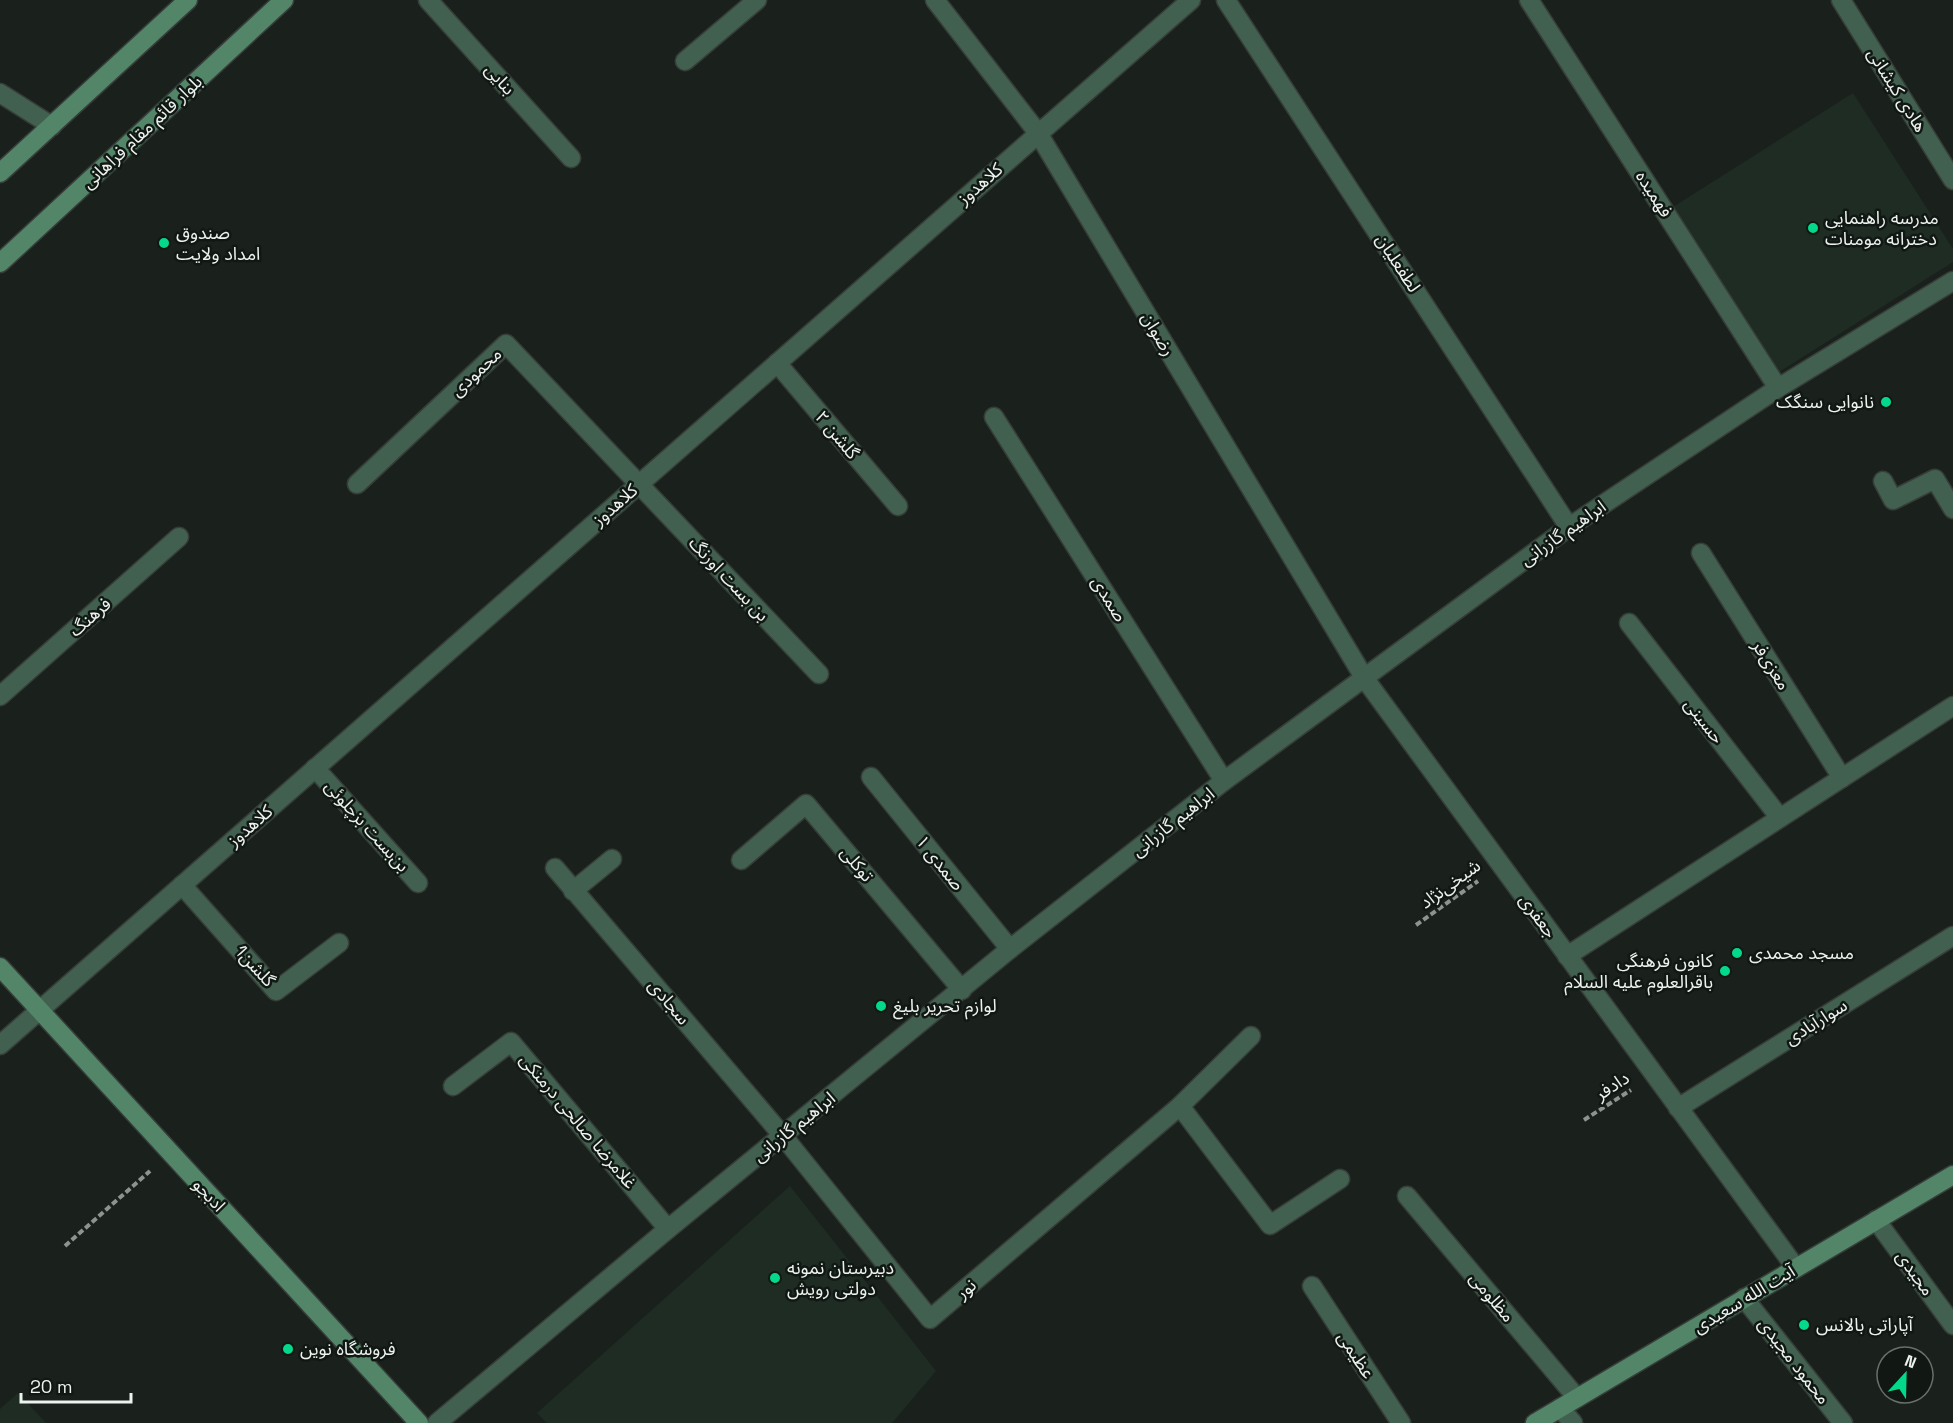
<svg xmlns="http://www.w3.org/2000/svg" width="1953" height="1423" viewBox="0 0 1953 1423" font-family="'Space Grotesk','Noto Sans Arabic',sans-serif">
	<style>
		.built { fill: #1e2c24 }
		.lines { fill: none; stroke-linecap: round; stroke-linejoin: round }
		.street-casing { stroke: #373e3a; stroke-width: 21 }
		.secondary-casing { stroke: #373e3a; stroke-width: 21 }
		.path { stroke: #8d938f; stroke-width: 4; stroke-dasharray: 6 3; stroke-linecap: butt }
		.street { stroke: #42604f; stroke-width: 18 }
		.secondary { stroke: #538569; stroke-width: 18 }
		.poi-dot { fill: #04d98b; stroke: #111814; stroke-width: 2 }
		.labels { text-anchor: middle; stroke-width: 5; stroke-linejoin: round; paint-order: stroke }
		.street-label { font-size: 18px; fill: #ecf2ee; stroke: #111814 }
		.poi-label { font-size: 18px; fill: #ecf2ee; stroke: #111814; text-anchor: start }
	</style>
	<rect width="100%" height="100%" fill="#1a211d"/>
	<g class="built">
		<polygon points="1853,93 1953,249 1953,262 1779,372 1673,207"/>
		<polygon points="790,1186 936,1371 892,1423 547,1423 537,1413"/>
		<polygon points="18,1393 46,1423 0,1423 0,1409"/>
	</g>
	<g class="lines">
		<g class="street-casing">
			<g id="street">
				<polyline points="428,0 571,158"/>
				<polyline points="935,0 1038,133 1365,679 1796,1268"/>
				<polyline points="1226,0 1569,527"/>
				<polyline points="1529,0 1778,388"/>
				<polyline points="1841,0 1953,180"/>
				<polyline points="685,61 757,0"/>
				<polyline points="0,93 52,126"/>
				<polyline points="777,363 898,506"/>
				<polyline points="994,417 1224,781"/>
				<polyline points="1883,481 1893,500 1935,479 1953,509"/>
				<polyline points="357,484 506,344 819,674"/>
				<polyline points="1701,553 1842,778"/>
				<polyline points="1629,623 1780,818"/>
				<polyline points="0,696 179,537"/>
				<polyline points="315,768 418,883"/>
				<polyline points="871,777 1010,949"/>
				<polyline points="741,860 806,804 962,990"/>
				<polyline points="555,868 783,1136 930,1319 1180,1106 1251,1036"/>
				<polyline points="182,885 276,991 339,943"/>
				<polyline points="573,891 612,859"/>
				<polyline points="1567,956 1953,706"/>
				<polyline points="0,1045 1191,0"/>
				<polyline points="453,1086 511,1042 668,1229"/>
				<polyline points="1180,1106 1270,1225 1340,1179"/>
				<polyline points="1678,1108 1953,936"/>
				<polyline points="1407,1196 1577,1398"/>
				<polyline points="1876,1220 1953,1325"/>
				<polyline points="1312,1286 1401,1423"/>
				<polyline points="1744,1298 1843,1423"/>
				<polyline points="1560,1408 1573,1423"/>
				<polyline points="437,1423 668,1229 1010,949 1224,781 1569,527 1778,388 1953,281"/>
			</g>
		</g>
		<g class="secondary-casing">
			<g id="secondary">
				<polyline points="0,173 188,0"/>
				<polyline points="0,263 284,0"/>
				<polyline points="0,967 419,1423"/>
				<polyline points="1535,1423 1953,1175"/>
			</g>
		</g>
		<g class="path">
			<polyline points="1416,925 1478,881"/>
			<polyline points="1584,1120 1631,1090"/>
			<polyline points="65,1246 150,1171"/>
		</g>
		<use href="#street" class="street"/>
		<use href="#secondary" class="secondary"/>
	</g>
	<g class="poi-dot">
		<circle cx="1813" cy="228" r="6"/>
		<circle cx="164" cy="243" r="6"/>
		<circle cx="1886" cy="402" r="6"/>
		<circle cx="1737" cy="953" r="6"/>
		<circle cx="1725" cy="971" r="6"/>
		<circle cx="881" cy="1006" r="6"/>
		<circle cx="775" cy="1278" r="6"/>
		<circle cx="1804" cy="1325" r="6"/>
		<circle cx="288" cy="1349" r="6"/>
	</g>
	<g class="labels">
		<g class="street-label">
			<text transform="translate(500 79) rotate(48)" y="6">بنایی</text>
			<text transform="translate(1897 90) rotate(58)" y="6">هادی کیشانی</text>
			<text transform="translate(142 132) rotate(-43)" y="6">بلوار قائم مقام فراهانی</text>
			<text transform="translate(980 184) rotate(-41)" y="6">کلاهدوز</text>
			<text transform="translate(1654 194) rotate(57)" y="6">فهمیده</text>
			<text transform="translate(1398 263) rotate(57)" y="6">لطفعلیان</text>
			<text transform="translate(1158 334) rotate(59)" y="6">رضوان</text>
			<text transform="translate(476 372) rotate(-43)" y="6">محمودی</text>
			<text transform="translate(837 435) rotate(50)" y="6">گلشن ۲</text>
			<text transform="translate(615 505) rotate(-41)" y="6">کلاهدوز</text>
			<text transform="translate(1563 533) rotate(-35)" y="6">ابراهیم گازرانی</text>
			<text transform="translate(729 579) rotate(47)" y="6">بن بست اورنگ</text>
			<text transform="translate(1109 599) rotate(58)" y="6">صمدی</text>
			<text transform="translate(90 617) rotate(-41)" y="6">فرهنگ</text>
			<text transform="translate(1771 665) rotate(58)" y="6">معزی‌فر</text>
			<text transform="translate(1704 721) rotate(52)" y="6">حسینی</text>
			<text transform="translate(1173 822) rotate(-38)" y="6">ابراهیم گازرانی</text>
			<text transform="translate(250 826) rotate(-41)" y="6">کلاهدوز</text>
			<text transform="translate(367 826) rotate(48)" y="6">بن‌بست بزچلوئی</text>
			<text transform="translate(940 863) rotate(51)" y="6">صمدی ۱</text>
			<text transform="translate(857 864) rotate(50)" y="6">توکلی</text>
			<text transform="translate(1450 884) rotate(-36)" y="6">شیخی‌نژاد</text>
			<text transform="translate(1538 916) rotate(54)" y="6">جعفری</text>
			<text transform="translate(255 966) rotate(47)" y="6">گلشن1</text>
			<text transform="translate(669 1002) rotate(50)" y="6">سجادی</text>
			<text transform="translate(1816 1022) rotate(-32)" y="6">سوارآبادی</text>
			<text transform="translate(1612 1086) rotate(-33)" y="6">دادفر</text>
			<text transform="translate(578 1121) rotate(50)" y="6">غلامرضا صالحی درمنکی</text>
			<text transform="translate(794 1127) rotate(-39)" y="6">ابراهیم گازرانی</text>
			<text transform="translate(209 1195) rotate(47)" y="6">ادبجو</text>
			<text transform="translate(1915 1273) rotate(54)" y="6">مجیدی</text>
			<text transform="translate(966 1289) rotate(-40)" y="6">نور</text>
			<text transform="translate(1492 1297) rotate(50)" y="6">مظلومی</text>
			<text transform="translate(1744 1299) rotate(-31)" y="6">آیت الله سعیدی</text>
			<text transform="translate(1356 1355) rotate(57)" y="6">عظیمی</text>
			<text transform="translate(1794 1361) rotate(52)" y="6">محمود مجیدی</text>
		</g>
		<g class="poi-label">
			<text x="1825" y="224">مدرسه راهنمایی<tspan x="1825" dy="21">دخترانه مومنات</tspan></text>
			<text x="176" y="239">صندوق<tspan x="176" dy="21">امداد ولایت</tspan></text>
			<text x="1874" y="408" text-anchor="end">نانوایی سنگک</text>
			<text x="1749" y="959">مسجد محمدی</text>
			<text x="1713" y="967" text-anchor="end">کانون فرهنگی<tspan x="1713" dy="21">باقرالعلوم علیه السلام</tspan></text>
			<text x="893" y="1012">لوازم تحریر بلیغ</text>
			<text x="787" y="1274">دبیرستان نمونه<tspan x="787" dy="21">دولتی رویش</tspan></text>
			<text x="1816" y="1331">آپاراتی بالانس</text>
			<text x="300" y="1355">فروشگاه نوین</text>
		</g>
	</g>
	<g transform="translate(1905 1375) rotate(22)"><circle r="28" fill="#111814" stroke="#696f6b" stroke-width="1.5"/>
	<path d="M0-4.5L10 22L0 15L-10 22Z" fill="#04d98b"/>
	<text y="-9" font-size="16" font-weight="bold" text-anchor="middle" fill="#ecf2ee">N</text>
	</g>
	<path d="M21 1393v9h110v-9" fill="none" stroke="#ecf2ee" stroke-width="3"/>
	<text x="30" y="1393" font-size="18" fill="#ecf2ee" stroke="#111814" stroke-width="4.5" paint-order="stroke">20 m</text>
</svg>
